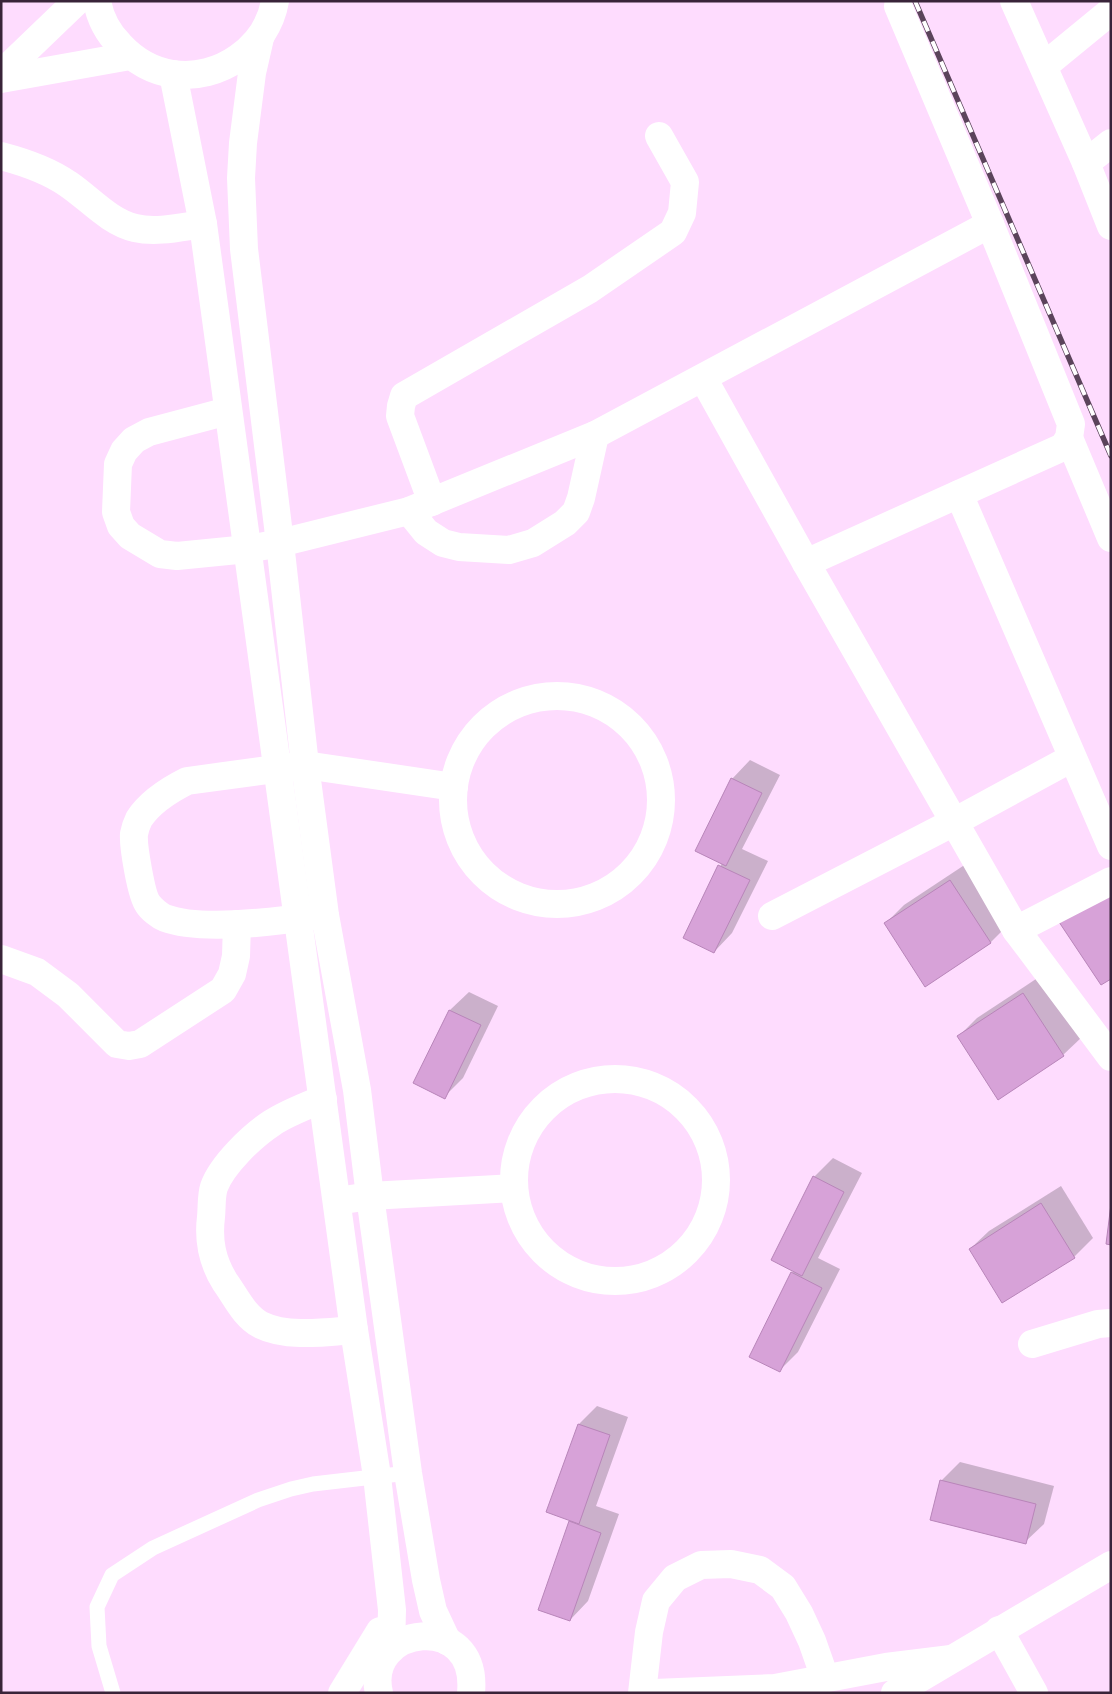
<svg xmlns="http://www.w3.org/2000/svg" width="1112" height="1694" viewBox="0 0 1112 1694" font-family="Arial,sans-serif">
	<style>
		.shadow { fill: #0003 }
		.building { fill: #d7a2d8; stroke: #b885b9 }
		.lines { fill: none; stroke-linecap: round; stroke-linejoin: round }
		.lane { stroke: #fff; stroke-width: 15 }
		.street { stroke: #fff; stroke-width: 28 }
		.secondary { stroke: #fff; stroke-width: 28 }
		.rail-casing { stroke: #5b445b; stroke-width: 5.5 }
		.rail { stroke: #fff; stroke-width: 4; stroke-dasharray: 11; stroke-linecap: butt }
	</style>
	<rect width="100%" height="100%" fill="#fedcfe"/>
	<g class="shadow">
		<polygon points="750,760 780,775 742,849 768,861 732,933 714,952 684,937 722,863 732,779"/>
		<polygon points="969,862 1009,924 991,942 926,985 886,923 904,905"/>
		<polygon points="1042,975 1082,1037 1063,1055 958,1037 977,1018"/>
		<polygon points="469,992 498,1006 463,1078 444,1097 415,1083 450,1010"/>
		<polygon points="833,1158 862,1173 818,1258 840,1269 798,1352 780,1370 792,1273 795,1271 814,1177"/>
		<polygon points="1061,1186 1093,1238 1074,1257 1003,1302 970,1249 989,1231"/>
		<polygon points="597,1406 628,1417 596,1506 619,1514 588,1601 570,1620 539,1609 571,1520 579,1424"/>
		<polygon points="960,1462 1054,1486 1044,1524 1025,1542 941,1481"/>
	</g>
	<g class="building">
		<polygon points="731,778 762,793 726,866 695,851"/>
		<polygon points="718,865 750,880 714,953 683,938"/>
		<polygon points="950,880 991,943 925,987 884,923"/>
		<polygon points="1111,888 1111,979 1101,985 1059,922"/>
		<polygon points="1023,993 1064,1056 998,1100 957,1036"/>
		<polygon points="449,1010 481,1025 445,1099 413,1083"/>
		<polygon points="813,1176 844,1192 802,1276 771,1260"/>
		<polygon points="1041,1203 1075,1258 1002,1303 969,1249"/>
		<polygon points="1111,1204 1111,1245 1106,1244"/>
		<polygon points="791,1272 822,1288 780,1372 749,1357"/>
		<polygon points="578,1424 610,1435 579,1524 546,1512"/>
		<polygon points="940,1480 1036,1504 1026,1544 930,1520"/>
		<polygon points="569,1521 601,1533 570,1621 538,1610"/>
	</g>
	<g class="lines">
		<polyline class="lane" points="113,1693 99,1646 97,1607 112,1575 153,1548 258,1500 291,1489 313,1484 408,1473"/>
		<g class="street">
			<polyline points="1014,1 1086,163 1111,226"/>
			<polyline points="1044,66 1111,11"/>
			<path d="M1,156C24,162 48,170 68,184C89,198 109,222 135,228C157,233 181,227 203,224"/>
			<polyline points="1086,163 1111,143"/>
			<polyline points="703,378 806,563 1016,930 1111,1057"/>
			<polyline points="228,411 149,432 134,440 124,451 118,464 116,512 121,526 130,536 160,554 177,556 248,549 280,543 409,511 595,435 990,224"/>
			<polyline points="1069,438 1111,538"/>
			<polyline points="959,494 1111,846"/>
			<polyline points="432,502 400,416 401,406 404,396 590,289 673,232 682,213 685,182 659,136"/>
			<polyline points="409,511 426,532 443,543 459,547 509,550 533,543 565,523 576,512 581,498 595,435"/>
			<polyline points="806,563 1063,447 1069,438 1071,424 990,224 898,6"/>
			<circle cx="557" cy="800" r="104"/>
			<path d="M321,915C281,921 202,932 165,918C160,916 151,909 148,904C141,895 133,845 134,834C135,829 137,823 139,819C150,802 169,790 187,781L305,765L454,787"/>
			<polyline points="772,916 954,822 1072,758"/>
			<polyline points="1016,930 1111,881"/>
			<polyline points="1,959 37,972 68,995 117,1044 129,1046 140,1044 223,990 232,974 236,956 237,924"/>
			<circle cx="615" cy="1180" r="101"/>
			<path d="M323,1099C306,1106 287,1113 272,1123C252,1136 222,1165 214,1187C211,1196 212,1208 211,1217C208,1241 212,1261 225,1282C236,1297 244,1316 261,1325C287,1338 327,1332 354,1330"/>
			<polyline points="337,1201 370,1196 514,1188"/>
			<polyline points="1032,1344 1098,1324 1111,1323"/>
			<polyline points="999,1630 1034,1693"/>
			<polyline points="642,1693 649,1632 656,1601 675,1578 701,1565 731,1564 760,1570 783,1587 799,1613 812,1641 825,1678"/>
			<polyline points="654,1693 775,1688 886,1667 951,1659"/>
			<polyline points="895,1693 1111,1565"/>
		</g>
		<g class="secondary">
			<path d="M97,1C100,18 108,33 120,45C134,60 152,71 173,74C219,81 267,48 275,1"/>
			<polyline points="260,38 252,73 243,143 241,178 244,249 280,543 305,765 325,915 357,1090 370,1196 408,1473 426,1580 433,1611 447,1641"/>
			<polyline points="1,74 77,1"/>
			<polyline points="173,74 203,224 354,1330 377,1476 392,1610 391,1649"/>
			<polyline points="1,79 130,56"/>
			<polyline points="342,1693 380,1631"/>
			<path d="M379,1693C363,1625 479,1610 471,1693"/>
		</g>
		<g class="rail-casing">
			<polyline id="rail" points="915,1 1111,456"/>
		</g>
		<use href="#rail" class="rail"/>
	</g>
	<rect width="1112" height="1694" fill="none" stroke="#392439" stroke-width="5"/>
</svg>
